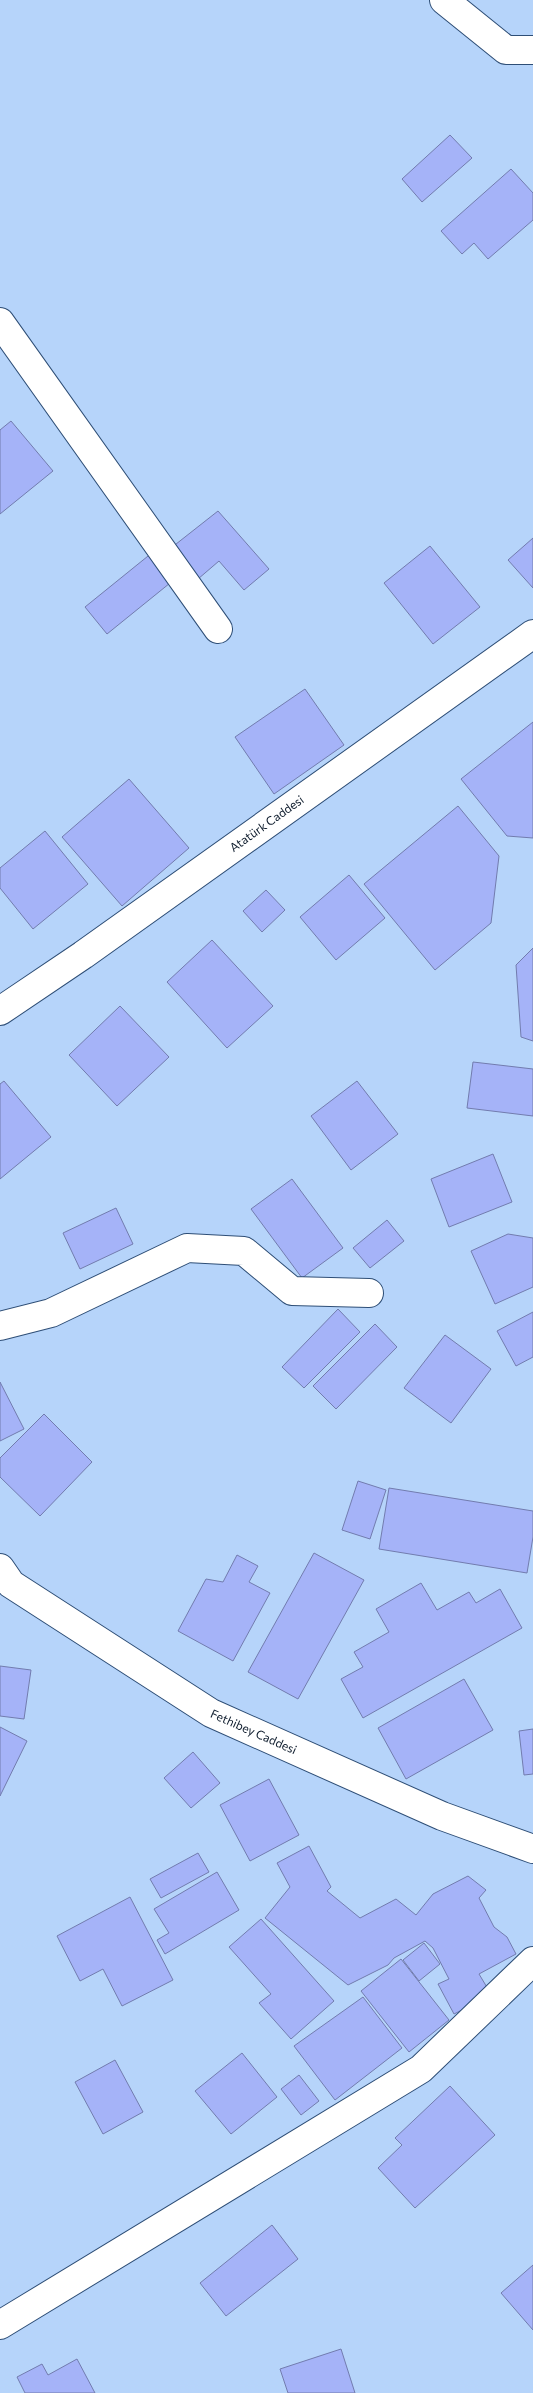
<svg xmlns="http://www.w3.org/2000/svg" width="533" height="2393" viewBox="0 0 533 2393" font-family="Commissioner,sans-serif">
	<style>
		.building { fill: #a5b3f8; stroke: #727cae }
		.lines { fill: none; stroke-linecap: round; stroke-linejoin: round }
		.minor-casing { stroke: #2e4e76; stroke-width: 30 }
		.tertiary-casing { stroke: #2e4e76; stroke-width: 30 }
		.minor { stroke: #fff; stroke-width: 28 }
		.tertiary { stroke: #fff; stroke-width: 28 }
		.labels { text-anchor: middle; stroke-width: 4; stroke-linejoin: round; paint-order: stroke }
		.street-label { font-size: 12px; fill: #0d1b2c; stroke: #b6d4fa }
	</style>
	<rect width="100%" height="100%" fill="#b6d4fa"/>
	<g class="building">
		<polygon points="450,135 472,158 422,202 402,179"/>
		<polygon points="511,169 533,193 533,220 488,259 474,243 462,254 441,231"/>
		<polygon points="11,421 53,471 0,514 0,430"/>
		<polygon points="218,511 269,569 244,590 219,561 198,579 171,548"/>
		<polygon points="533,538 533,588 508,560"/>
		<polygon points="430,546 480,607 433,644 384,583"/>
		<polygon points="153,552 175,579 107,634 85,607"/>
		<polygon points="305,689 344,745 274,794 235,737"/>
		<polygon points="533,722 533,838 507,836 461,779"/>
		<polygon points="129,779 189,848 122,906 62,837"/>
		<polygon points="458,806 499,856 491,923 435,970 364,884"/>
		<polygon points="45,831 88,884 33,929 0,888 0,868"/>
		<polygon points="349,875 385,918 336,960 300,917"/>
		<polygon points="266,890 285,910 262,932 243,911"/>
		<polygon points="212,940 273,1006 227,1048 167,982"/>
		<polygon points="533,948 533,1041 521,1037 516,965"/>
		<polygon points="120,1006 169,1057 117,1106 69,1055"/>
		<polygon points="473,1062 533,1069 533,1116 467,1108"/>
		<polygon points="4,1081 51,1137 0,1179 0,1084"/>
		<polygon points="357,1081 398,1134 351,1170 311,1116"/>
		<polygon points="493,1154 512,1202 449,1227 431,1179"/>
		<polygon points="292,1179 343,1248 302,1278 251,1209"/>
		<polygon points="116,1208 133,1244 80,1269 63,1233"/>
		<polygon points="387,1220 404,1241 370,1268 353,1248"/>
		<polygon points="508,1234 533,1238 533,1287 495,1304 471,1251"/>
		<polygon points="338,1309 360,1332 304,1388 282,1367"/>
		<polygon points="533,1312 533,1357 516,1366 497,1331"/>
		<polygon points="375,1324 397,1347 336,1409 313,1386"/>
		<polygon points="445,1335 491,1369 451,1423 404,1388"/>
		<polygon points="0,1382 24,1429 0,1441"/>
		<polygon points="44,1414 92,1462 40,1516 0,1477 0,1458"/>
		<polygon points="358,1481 386,1490 370,1539 342,1530"/>
		<polygon points="389,1488 533,1511 533,1537 527,1573 379,1549"/>
		<polygon points="314,1553 364,1580 298,1699 248,1672"/>
		<polygon points="237,1555 258,1566 249,1582 270,1593 233,1661 178,1631 206,1579 223,1582"/>
		<polygon points="421,1583 437,1610 469,1592 476,1603 500,1589 522,1628 363,1718 341,1679 363,1667 354,1652 389,1632 376,1609"/>
		<polygon points="0,1666 31,1670 24,1719 0,1716"/>
		<polygon points="464,1679 493,1730 406,1779 378,1728"/>
		<polygon points="0,1727 27,1741 0,1796"/>
		<polygon points="533,1729 533,1774 524,1775 519,1731"/>
		<polygon points="193,1752 220,1783 191,1808 164,1778"/>
		<polygon points="269,1779 299,1835 250,1861 220,1805"/>
		<polygon points="309,1846 331,1887 327,1891 360,1918 396,1899 416,1915 433,1894 468,1876 486,1890 479,1898 494,1927 507,1937 516,1954 479,1974 488,1989 478,2002 454,2014 438,1984 449,1979 433,1948 425,1941 394,1958 388,1965 348,1985 265,1918 290,1887 277,1863"/>
		<polygon points="198,1853 209,1872 161,1898 150,1879"/>
		<polygon points="217,1872 239,1910 165,1954 157,1940 169,1933 154,1909"/>
		<polygon points="130,1897 173,1980 122,2006 103,1969 80,1981 57,1936"/>
		<polygon points="261,1919 334,2001 291,2039 259,2003 271,1994 229,1947"/>
		<polygon points="424,1943 440,1964 419,1981 403,1960"/>
		<polygon points="401,1959 449,2020 409,2052 361,1991"/>
		<polygon points="363,1997 402,2048 335,2100 294,2046"/>
		<polygon points="242,2053 277,2097 231,2134 195,2091"/>
		<polygon points="115,2060 143,2112 103,2134 75,2082"/>
		<polygon points="299,2075 319,2101 301,2115 281,2089"/>
		<polygon points="450,2086 495,2135 415,2208 378,2168 402,2145 395,2138"/>
		<polygon points="272,2225 298,2259 226,2316 200,2283"/>
		<polygon points="533,2265 533,2330 501,2293"/>
		<polygon points="341,2349 355,2393 288,2393 280,2369"/>
		<polygon points="77,2359 95,2393 25,2393 17,2377 42,2364 48,2375"/>
	</g>
	<g class="lines">
		<g class="minor-casing">
			<g id="minor">
				<polyline points="444,0 506,50 533,50"/>
				<polyline points="0,322 218,629"/>
				<polyline points="0,1326 51,1313 187,1248 244,1251 292,1291 369,1293"/>
				<polyline points="0,2325 421,2069 533,1961"/>
			</g>
		</g>
		<g class="tertiary-casing">
			<g id="tertiary">
				<path id="s1" d="M0,1011L83,955L533,634"/>
				<path id="s2" d="M0,1568L11,1584L211,1713L442,1816L533,1849"/>
			</g>
		</g>
		<use href="#minor" class="minor"/>
		<use href="#tertiary" class="tertiary"/>
	</g>
	<g class="labels">
		<g class="street-label">
			<text dy="4" stroke="none"><textPath href="#s1" startOffset="326">Atatürk Caddesi</textPath></text>
			<text dy="4" stroke="none"><textPath href="#s2" startOffset="304">Fethibey Caddesi</textPath></text>
		</g>
	</g>
</svg>
